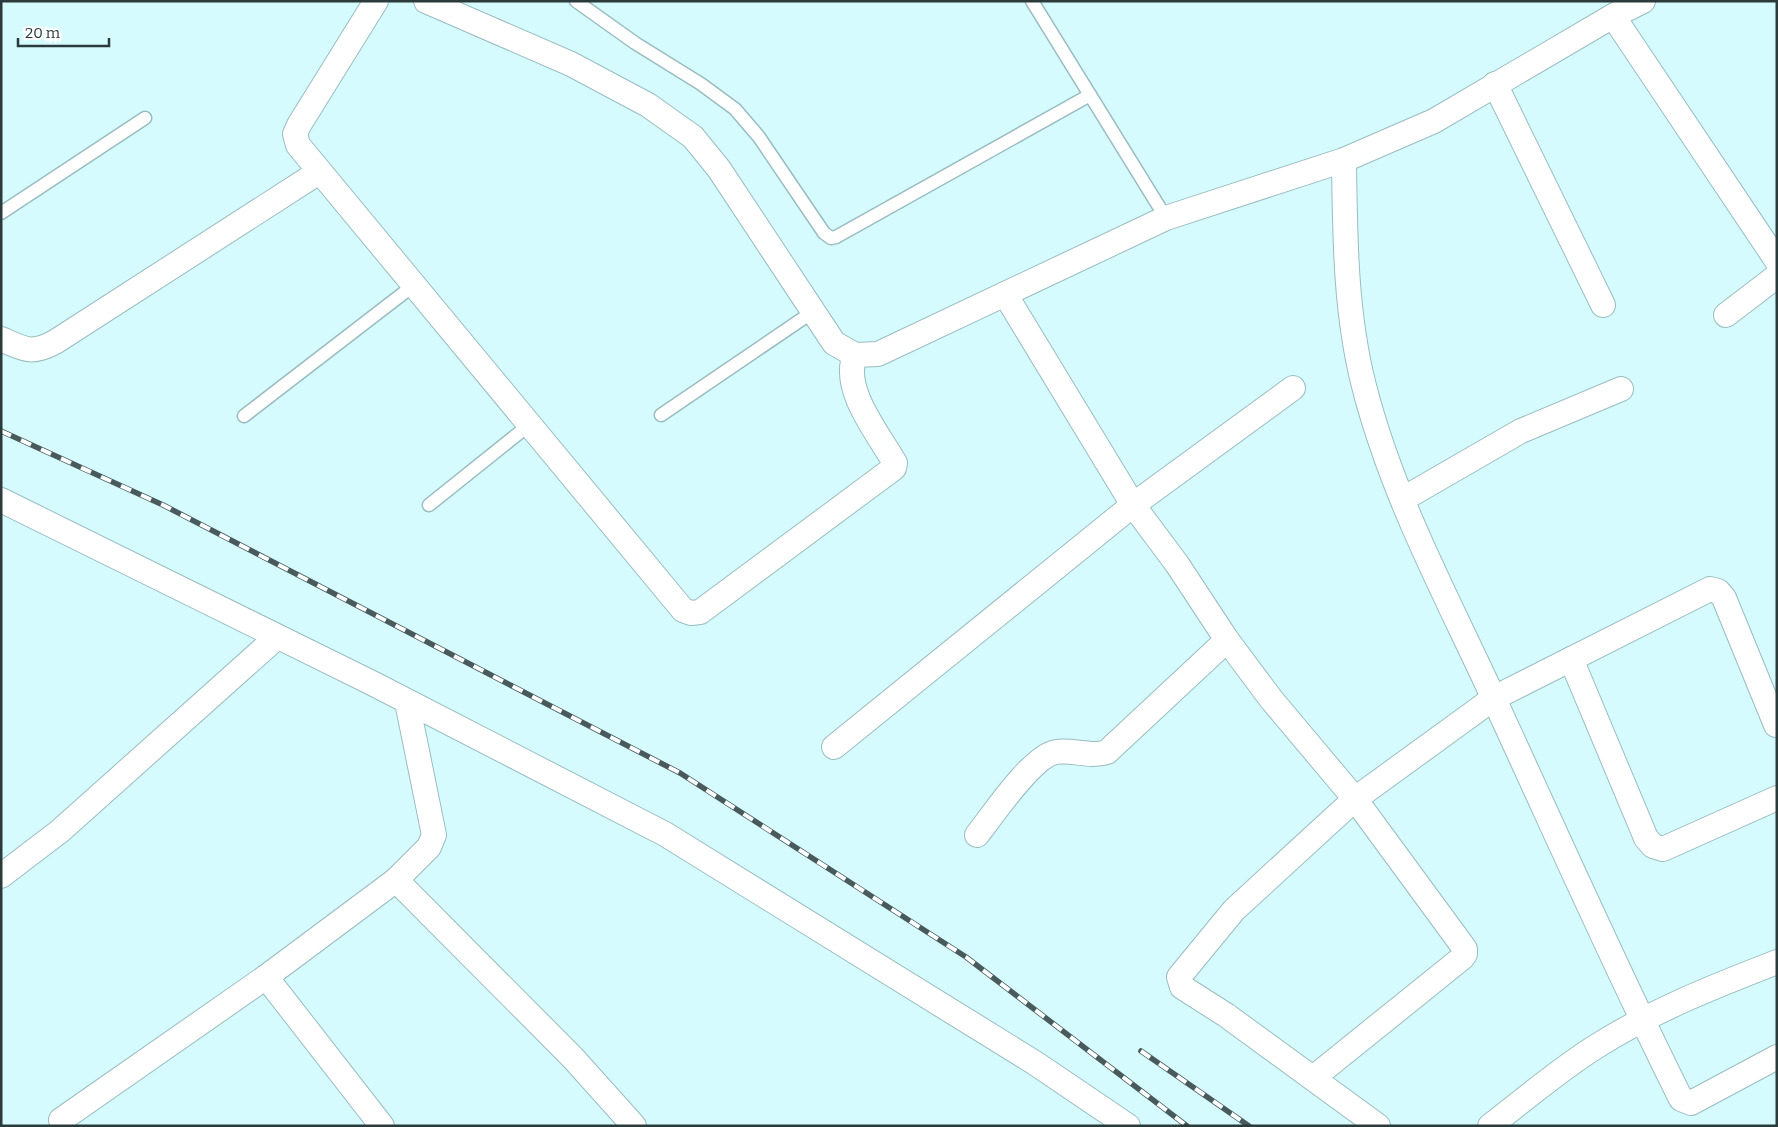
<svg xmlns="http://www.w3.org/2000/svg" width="1778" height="1127" viewBox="0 0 1778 1127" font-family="Bitter,serif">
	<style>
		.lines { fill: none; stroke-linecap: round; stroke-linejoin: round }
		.lane-casing { stroke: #99bcc0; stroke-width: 15 }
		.street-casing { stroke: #99bcc0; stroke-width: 26 }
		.lane { stroke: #fff; stroke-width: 12 }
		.street { stroke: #fff; stroke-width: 24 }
		.rail-casing { stroke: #485a5c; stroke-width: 5.5 }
		.rail { stroke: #fff; stroke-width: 4; stroke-dasharray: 11; stroke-linecap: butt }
	</style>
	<rect width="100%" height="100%" fill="#d6fbff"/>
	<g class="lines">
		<g class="lane-casing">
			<g id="lane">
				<polyline points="576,1 635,43 701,84 735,109 759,137 824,233 831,238 836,237 1090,95"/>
				<polyline points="1032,1 1166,218"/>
				<polyline points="1,213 145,118"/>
				<polyline points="661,415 814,311"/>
				<polyline points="244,416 414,285"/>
				<polyline points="429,505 529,425"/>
			</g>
		</g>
		<g class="street-casing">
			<g id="street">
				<path d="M376,1L299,125L295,134L298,145L683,610L691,613L700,612L894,468L895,463C878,433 841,389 855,355"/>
				<polyline points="426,1 571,64 648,105 693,137 719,169 834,343 855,355 878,354 1166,218 1344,160 1434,121 1613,16 1643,1"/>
				<polyline points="1613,16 1777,261"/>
				<polyline points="1495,84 1603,305"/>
				<path d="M1344,160C1345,235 1345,312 1364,386C1392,496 1447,597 1494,699C1556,833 1615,967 1681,1099L1691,1103L1777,1057"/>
				<polyline points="1005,294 1133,505 1177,564 1227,640 1271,699 1355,799 1465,949 1465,954 1462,958 1313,1078"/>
				<polyline points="1726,315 1777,276"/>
				<path d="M1,339C24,349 31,355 55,342L319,172"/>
				<polyline points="1403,499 1521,431 1621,389"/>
				<polyline points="1,500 374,684 665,834 1035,1063 1128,1126"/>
				<polyline points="1571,659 1646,838 1653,846 1663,849 1777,798"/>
				<polyline points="407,702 434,835 429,847 396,880 573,1058 634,1126"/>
				<polyline points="834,747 1133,505 1293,388"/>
				<path d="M977,835C993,815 1032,756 1056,752C1073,749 1090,758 1107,752L1227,640"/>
				<polyline points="1,876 60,831 277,637"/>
				<polyline points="266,977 382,1126"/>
				<polyline points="61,1120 266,977 396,880"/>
				<polyline points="1378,1126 1226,1015 1182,987 1179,977 1234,910 1355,799 1494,698 1710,589 1718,591 1724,598 1776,725"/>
				<path d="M1490,1126C1525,1099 1560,1069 1597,1046C1654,1010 1715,986 1777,962"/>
			</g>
		</g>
		<use href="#lane" class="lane"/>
		<use href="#street" class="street"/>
		<g class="rail-casing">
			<g id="rail">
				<polyline points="1,431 163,505 680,773 966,957 1187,1126"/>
				<polyline points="1141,1051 1249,1126"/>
			</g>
		</g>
		<use href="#rail" class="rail"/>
	</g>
	<rect width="1778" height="1127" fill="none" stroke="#2b3a3b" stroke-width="5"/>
	<path d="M18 38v8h91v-8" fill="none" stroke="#2b3a3b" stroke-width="2.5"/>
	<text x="25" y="38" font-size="15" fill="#2b3a3b" stroke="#ffffff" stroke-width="4" paint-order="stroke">20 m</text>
</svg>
